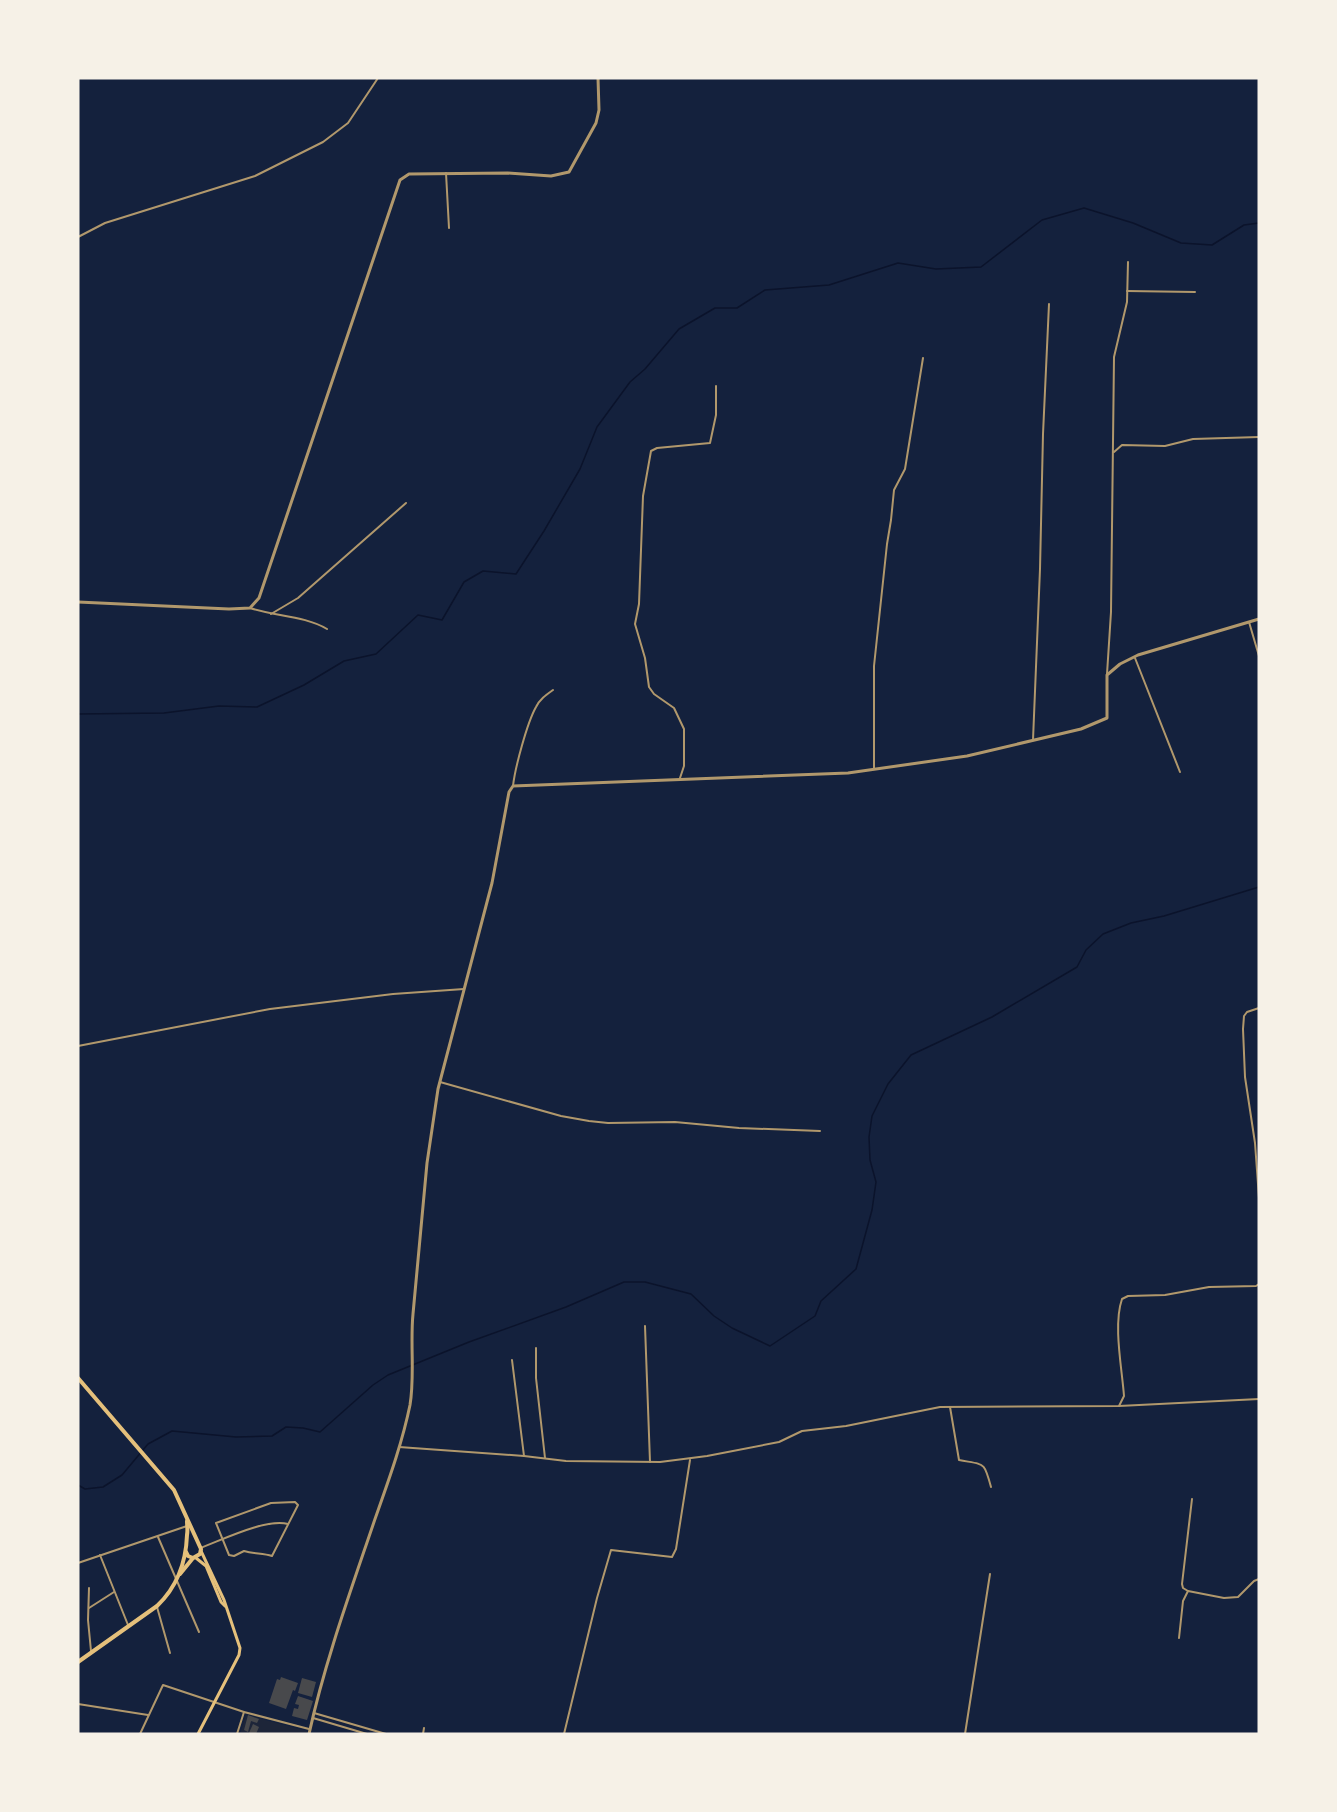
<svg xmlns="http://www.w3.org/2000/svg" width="1337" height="1812" viewBox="0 0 1337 1812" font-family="'Archivo Narrow',sans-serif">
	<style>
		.green { fill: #1d2539 }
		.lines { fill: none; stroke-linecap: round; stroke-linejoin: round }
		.stream { stroke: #0b132b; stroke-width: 1.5 }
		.building { fill: #48494c }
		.minor { stroke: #b1986c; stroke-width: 2 }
		.tertiary { stroke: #b1986c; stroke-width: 3 }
		.secondary { stroke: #e5c07b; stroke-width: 3 }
		.primary { stroke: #e5c07b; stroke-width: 4 }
	</style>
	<rect width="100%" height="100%" fill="#14213d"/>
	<polygon class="green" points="246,1715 307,1731 306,1734 240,1734"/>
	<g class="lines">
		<g class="stream">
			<polyline points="78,714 164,713 219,706 257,707 304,685 344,661 376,654 418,615 442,620 464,582 483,571 516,574 544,531 580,469 597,427 630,382 645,369 679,329 715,308 737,308 765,290 829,285 898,263 936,269 981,267 1042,220 1084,208 1133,223 1181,243 1212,245 1244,225 1259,223"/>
			<polyline points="78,1485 85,1489 103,1487 122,1475 148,1444 172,1431 236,1437 272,1436 286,1427 303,1428 320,1432 373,1385 388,1375 469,1342 566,1307 624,1282 645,1282 691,1294 714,1316 732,1328 770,1346 815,1316 821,1301 856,1269 872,1210 876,1182 870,1160 869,1137 872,1116 888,1084 911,1055 992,1017 1077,967 1086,950 1103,934 1131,923 1164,916 1259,887"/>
		</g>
	</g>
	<g class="building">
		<polygon points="281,1677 298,1683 295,1691 293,1690 286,1709 269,1703 277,1679 280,1680"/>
		<polygon points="302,1678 316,1682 312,1697 298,1693"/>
		<polygon points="298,1696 313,1701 307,1720 292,1716 294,1708 298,1709 299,1705 295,1704"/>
		<polygon points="248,1715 259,1719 257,1723 251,1721 248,1732 244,1730"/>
		<polygon points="253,1724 259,1727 256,1734 249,1733"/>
	</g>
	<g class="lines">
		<g class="minor">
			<polyline points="446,173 449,228"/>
			<polyline points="78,237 105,223 255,176 323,142 348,123 378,78"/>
			<polyline points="1127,291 1195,292"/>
			<polyline points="1114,452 1122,445 1165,446 1193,439 1259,437"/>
			<path d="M250,608C274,616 306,616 327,629"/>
			<polyline points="271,614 298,598 406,503"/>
			<polyline points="1249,622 1259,656"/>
			<polyline points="1135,658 1180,772"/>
			<polyline points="1107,674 1111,612 1114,357 1127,302 1128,262"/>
			<polyline points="1033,740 1040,569 1043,434 1049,304"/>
			<polyline points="874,769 874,666 887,544 891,520 894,490 905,469 923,358"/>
			<polyline points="680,778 684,766 684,729 674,708 654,694 649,687 645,658 635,624 639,604 643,496 651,451 657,448 710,443 716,415 716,386"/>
			<path d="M513,786C515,768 527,723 536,707C540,699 546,695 553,690"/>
			<polyline points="1259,1008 1247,1012 1244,1016 1243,1029 1245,1077 1255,1143 1259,1198"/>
			<polyline points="78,1046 270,1009 393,994 464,989"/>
			<polyline points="440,1082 561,1116 589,1121 608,1123 675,1122 739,1128 820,1131"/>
			<polyline points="645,1326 650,1462"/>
			<polyline points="536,1348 536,1378 545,1458"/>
			<polyline points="512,1360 524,1456"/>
			<path d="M1119,1406L1124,1396C1122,1368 1113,1325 1122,1299L1128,1296L1165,1295L1209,1287L1256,1286L1259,1284"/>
			<path d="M950,1407L959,1460C985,1465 984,1461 991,1487"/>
			<polyline points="399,1447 524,1456 566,1461 660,1462 707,1456 779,1442 802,1431 846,1426 940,1407 1119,1406 1259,1399"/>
			<path d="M295,1502L298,1505L272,1556C263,1553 254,1554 244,1551L234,1556L229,1555L216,1523L271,1503Z"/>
			<polyline points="158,1537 199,1632"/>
			<path d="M200,1548C222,1540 266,1518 288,1524"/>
			<polyline points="100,1555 128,1625"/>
			<polyline points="78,1563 187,1526"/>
			<polyline points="89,1588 88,1620 91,1651"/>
			<polyline points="1188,1591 1183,1588 1182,1584 1192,1499"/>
			<polyline points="157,1607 170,1653"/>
			<polyline points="89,1608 114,1592"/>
			<polyline points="1179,1638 1183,1601 1188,1591 1224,1598 1238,1597 1254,1581 1259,1579"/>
			<polyline points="78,1704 148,1715"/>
			<polyline points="314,1713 386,1734"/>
			<polyline points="313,1718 367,1734"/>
			<polyline points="140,1734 163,1685 244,1712 309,1729"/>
			<polyline points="237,1734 244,1712"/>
			<polyline points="423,1734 424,1728"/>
			<polyline points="564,1734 597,1598 611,1550 672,1557 676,1549 690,1460"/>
			<polyline points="965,1734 990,1574"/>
		</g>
		<g class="tertiary">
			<polyline points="78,602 229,609 250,608 259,598 400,180 409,174 508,173 551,176 569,172 596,123 599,110 598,78"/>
			<path d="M309,1734C325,1661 351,1590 375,1519C388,1482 402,1444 410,1405C415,1376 410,1344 413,1314L427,1163L438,1089L492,883L509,792L513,786L848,773L967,756L1081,729L1107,718V675L1120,664L1138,655L1259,619"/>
		</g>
		<g class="secondary">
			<polyline points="196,1558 206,1566 221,1602 225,1606"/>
			<polyline points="198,1734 239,1655 240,1648 224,1600 201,1551"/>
		</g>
		<g class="primary">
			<polyline points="78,1378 174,1490 201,1549 200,1554 193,1558 188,1556 186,1552"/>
			<polyline points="180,1574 193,1558"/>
			<path d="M78,1662L157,1606C177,1587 186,1563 187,1535C188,1530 187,1526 187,1521"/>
		</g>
	</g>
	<rect width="1337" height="1812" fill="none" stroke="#f6f1e7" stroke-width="159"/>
</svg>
